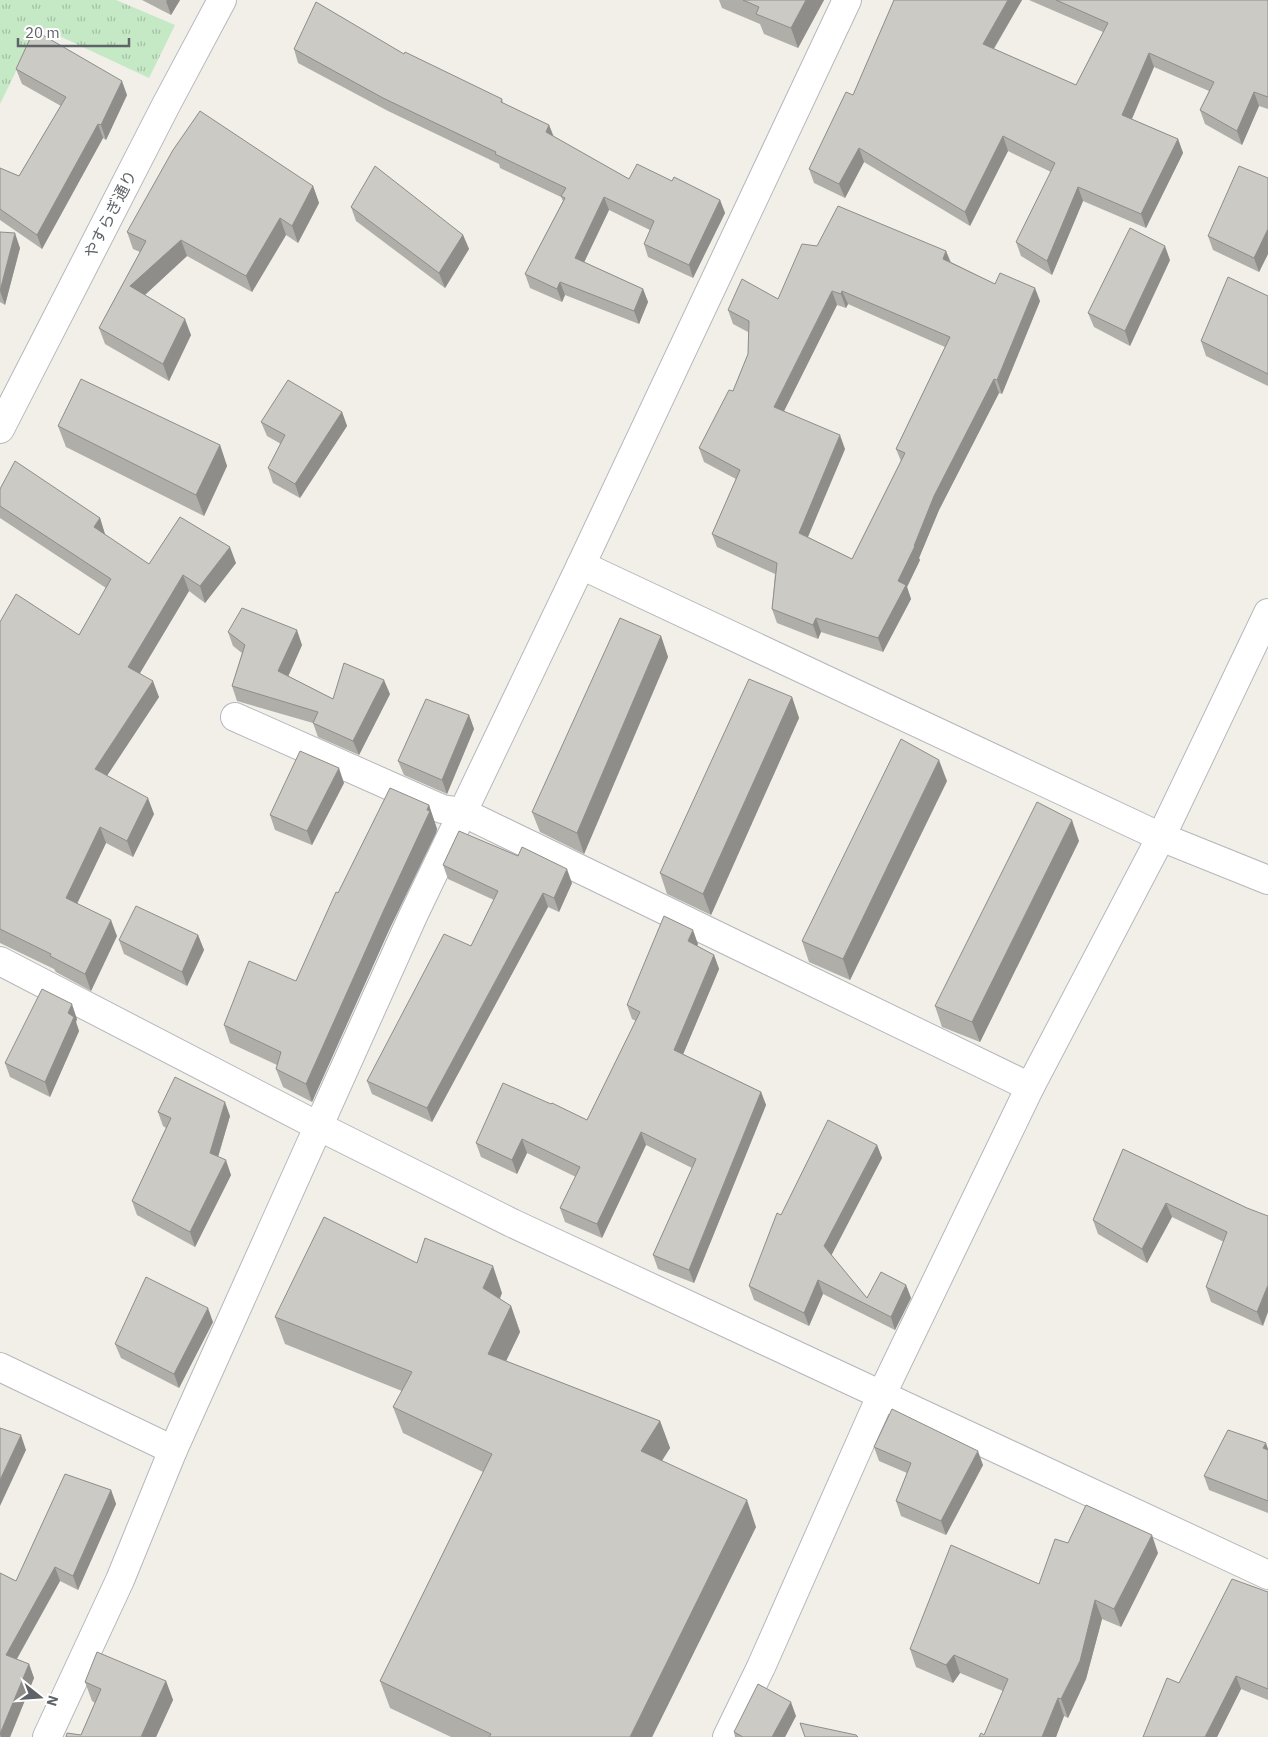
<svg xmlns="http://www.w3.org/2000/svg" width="1268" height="1737" font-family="'IBM Plex Sans','Noto Sans JP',sans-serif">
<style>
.grass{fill:url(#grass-tufts)}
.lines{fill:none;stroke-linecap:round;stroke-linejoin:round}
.minor-casing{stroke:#b5b8bc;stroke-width:30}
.minor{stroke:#fff;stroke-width:28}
.wall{fill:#afaea9;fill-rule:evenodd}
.shaded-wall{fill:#8f8d8a}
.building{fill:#cccac5;stroke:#8f8d8a;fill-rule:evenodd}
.labels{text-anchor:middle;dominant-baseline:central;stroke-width:4;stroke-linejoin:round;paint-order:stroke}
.street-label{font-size:16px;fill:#5f6368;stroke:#fff}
</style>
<defs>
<pattern id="grass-tufts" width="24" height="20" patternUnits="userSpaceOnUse" patternTransform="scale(1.25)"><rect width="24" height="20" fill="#c5e8c5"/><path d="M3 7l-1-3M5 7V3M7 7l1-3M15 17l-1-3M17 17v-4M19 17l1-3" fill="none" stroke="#a3c0a4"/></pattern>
</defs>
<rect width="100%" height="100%" fill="#f1efe8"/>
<path class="grass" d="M0,0H116L175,25L149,78L38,26L0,104Z"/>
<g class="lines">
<defs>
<g id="minor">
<path d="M0,429L166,105L222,0"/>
<path d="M581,565L1161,837L1268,880"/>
<path d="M235,717L442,809L462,812L1030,1087"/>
<path d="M0,961L318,1126L512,1223L1268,1575"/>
<path d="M0,1367L173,1450"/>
<path d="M47,1737L120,1580L173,1450L413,916L581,565L847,0"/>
<path d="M727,1737L761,1667L881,1396L1030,1087L1161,837L1268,613"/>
</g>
</defs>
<use href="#minor" class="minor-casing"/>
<use href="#minor" class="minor"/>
</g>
<g class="wall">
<path d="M142,0H180L171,15Z"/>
<path d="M719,0H824L798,48L764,34L760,24L722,8Z"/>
<path d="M894,0H1022L994,49L1076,85L1103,32L1029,0H1268V109L1259,106L1242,145L1205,124L1200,110L1209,91L1154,67L1132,119L1178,139L1183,153L1146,228L1083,201L1052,275L1021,256L1016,242L1051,172L1008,151L970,226L864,162L845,198L814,183L809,169L853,95Z"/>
<path d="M294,49L404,54L502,99L503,103L549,125L554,137L629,179L672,181L720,200L725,213L693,278L648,257L644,244L650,230L609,210L584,262L643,289L648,302L639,324L565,295L562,302L530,288L525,274L563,201L561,197L500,168L499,164L388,111L298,63Z"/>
<path d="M16,69L127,95L106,140L103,138L42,249L0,220V168L19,176L61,106L22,84Z"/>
<path d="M1268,178V254L1259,272L1213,250L1208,236Z"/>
<path d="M313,186L319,203L298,243L286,235L252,292L187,256L145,295L191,335L169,381L105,344L99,328L140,252L133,249L127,232Z"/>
<path d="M351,207L463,235L469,249L445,288L356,221Z"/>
<path d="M0,232L20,248L5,305L0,302Z"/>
<path d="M817,246L946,251L951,262L995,284L1040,301L1002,394L999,393L939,510L919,558L920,560L907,587L911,599L883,652L821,632L818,639L777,623L772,609L775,574L717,547L712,534L736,479L704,462L699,448L733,391L748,354V332L733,324L728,310L778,299ZM848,304L945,347L896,449L901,461L852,559L808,537L845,449L784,411L837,305L846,308Z"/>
<path d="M1170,260L1130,346L1094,327L1088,313Z"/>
<path d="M1268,296V386L1206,356L1201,341Z"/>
<path d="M342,412L347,426L300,498L273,483L268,468L281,444L267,436L261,422Z"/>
<path d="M58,426L220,445L227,466L204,516L66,447Z"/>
<path d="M0,489L100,518L105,535L149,564L236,563L205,603L189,591L140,673L159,697L107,775L154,814L133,857L106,843L77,904L117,936L91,991L56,972L54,969L0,943V622L79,635L106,588L0,518Z"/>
<path d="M228,632L302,645L288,676L333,699L390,694L359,755L318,737L313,723L237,701L232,686L242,653L233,646Z"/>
<path d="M661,636L668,657L584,854L540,832L532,812Z"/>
<path d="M792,697L799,718L711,915L667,894L660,873Z"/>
<path d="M469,715L474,729L447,794L404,775L398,761Z"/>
<path d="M947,781L850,980L809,962L802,941Z"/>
<path d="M344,783L312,845L275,830L270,815Z"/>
<path d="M429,805L437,829L436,833L389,930L312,1102L283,1087L276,1069L277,1065L230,1043L224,1025L296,981L338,893Z"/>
<path d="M1079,841L980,1042L942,1027L935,1006Z"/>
<path d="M443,865L572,883L559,912L548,907L432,1122L372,1094L367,1081L471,946L494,900L448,879Z"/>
<path d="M198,935L204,950L187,986L124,954L119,940Z"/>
<path d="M698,944L697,946L714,955L719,969L683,1054L761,1092L766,1105L694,1283L658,1269L653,1255L692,1168L646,1145L602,1238L565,1222L560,1208L576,1177L527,1153L517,1174L481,1157L476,1143L587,1120L636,1021L632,1019L627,1005Z"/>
<path d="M77,1019L76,1022L79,1031L50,1097L10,1077L5,1063Z"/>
<path d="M158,1112L230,1116L218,1157L231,1175L195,1247L137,1215L132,1201L166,1128L163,1126Z"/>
<path d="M877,1145L882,1158L831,1255L867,1298L906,1285L911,1298L895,1330L823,1294L809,1326L754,1300L749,1286L781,1215Z"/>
<path d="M1123,1149L1247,1208L1263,1326L1211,1302L1206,1287L1224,1242L1172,1217L1147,1263L1098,1234L1093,1220Z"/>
<path d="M417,1263L502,1293L500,1299L511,1306L520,1332L506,1361L660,1421L670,1448L662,1461L756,1527L652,1737H451L390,1708L380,1681L483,1472L403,1433L393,1407L402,1391L285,1344L275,1317Z"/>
<path d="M213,1322L179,1388L121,1358L115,1344Z"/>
<path d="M874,1447L983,1465L946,1535L901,1516L896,1501L907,1473L879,1461Z"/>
<path d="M1268,1449V1513L1209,1490L1204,1476Z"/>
<path d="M111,1490L116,1504L78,1590L60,1581L17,1659L29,1664L34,1678L10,1737H0V1573L16,1581Z"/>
<path d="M1158,1553L1121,1627L1102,1619L1086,1679L1068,1718L1064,1716L1056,1737H979L984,1735L1003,1691L960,1673L953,1683L916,1667L910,1649L1039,1584Z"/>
<path d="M1268,1592V1700L1241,1689L1217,1737H1143L1179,1683Z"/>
<path d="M166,1681L173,1700L156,1737H66L81,1735L95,1703L92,1701L85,1682Z"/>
<path d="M796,1716L785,1737H735L734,1732Z"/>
</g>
<g class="shaded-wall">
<path d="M167,0H180L171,15L166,1Z"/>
<path d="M806,0H824L798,48L791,28Z"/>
<path d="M1008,0H1022L988,58L983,44Z"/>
<path d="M1149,53L1154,67L1127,130L1122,115Z"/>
<path d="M122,81L127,95L106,140L101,125Z"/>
<path d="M1254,92L1259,106L1242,145L1237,131Z"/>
<path d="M98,124L103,138L42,249L37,235Z"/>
<path d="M549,125L554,138L546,132Z"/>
<path d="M1003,136L1008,151L970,226L965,212Z"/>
<path d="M1178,139L1183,153L1146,228L1141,214Z"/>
<path d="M859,148L864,162L845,198L839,184Z"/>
<path d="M313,186L319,203L298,243L292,226Z"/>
<path d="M1078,187L1083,201L1052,275L1047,261Z"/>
<path d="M604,197L609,210L580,271L575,258Z"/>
<path d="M720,200L725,213L693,278L689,265Z"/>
<path d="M280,218L286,235L252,292L246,276Z"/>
<path d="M1268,229V254L1259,272L1254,258Z"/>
<path d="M15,233L20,248L5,305L0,291Z"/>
<path d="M463,235L469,249L445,288L439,273Z"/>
<path d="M181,240L187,256L136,303L130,286Z"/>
<path d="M1165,246L1170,260L1130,346L1125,331Z"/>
<path d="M946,251L951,265L943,259Z"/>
<path d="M560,282L565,295L562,302L557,289Z"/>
<path d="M1035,288L1040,301L1002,394L997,380Z"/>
<path d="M643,289L648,302L639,324L634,311Z"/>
<path d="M832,291L837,305L779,421L774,407Z"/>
<path d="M842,291L848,304L846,308L841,294Z"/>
<path d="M185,319L191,335L169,381L163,364Z"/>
<path d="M994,379L999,393L939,510L919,558L920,560L907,587L911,599L883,652L878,638L898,581L914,546L934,496Z"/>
<path d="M342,412L347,426L300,498L295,484Z"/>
<path d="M840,435L845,449L804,546L799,533Z"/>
<path d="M220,445L227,466L204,516L196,495Z"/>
<path d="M100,518L105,534L100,543L94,527Z"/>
<path d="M230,547L236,563L205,603L200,586Z"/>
<path d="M183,575L189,591L134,683L128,667Z"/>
<path d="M816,618L821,632L818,639L813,625Z"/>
<path d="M297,630L302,645L284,686L278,671Z"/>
<path d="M661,636L668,657L584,854L577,833Z"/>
<path d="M384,680L390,694L359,755L353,741Z"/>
<path d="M153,681L159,697L101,785L95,769Z"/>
<path d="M792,697L799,718L711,915L703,894Z"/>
<path d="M469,715L474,729L447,794L442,780Z"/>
<path d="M939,760L947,781L850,980L843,959Z"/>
<path d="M339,768L344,783L312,845L307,831Z"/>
<path d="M148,798L154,814L133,857L127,841Z"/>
<path d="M429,805L437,829L436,833L389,930L312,1102L306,1084Z"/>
<path d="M1072,820L1079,841L980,1042L972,1022Z"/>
<path d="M100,827L106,843L72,914L66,898Z"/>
<path d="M567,869L572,883L559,912L554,898Z"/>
<path d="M543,893L548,907L432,1122L427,1108Z"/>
<path d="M111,920L117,936L91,991L85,974Z"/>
<path d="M693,930L698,944L693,955L688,941Z"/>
<path d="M198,935L204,950L187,986L182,972Z"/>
<path d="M714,955L719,969L679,1064L674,1050Z"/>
<path d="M72,1004L77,1019L76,1022L79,1031L50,1097L45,1082L68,1013Z"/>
<path d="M761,1092L766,1105L694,1283L689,1270Z"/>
<path d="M225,1102L230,1116L215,1167L210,1153Z"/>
<path d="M641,1132L646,1145L602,1238L597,1224Z"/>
<path d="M522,1139L527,1153L517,1174L512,1160Z"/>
<path d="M877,1145L882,1158L829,1260L824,1246Z"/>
<path d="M226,1160L231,1175L195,1247L190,1232Z"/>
<path d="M1166,1203L1172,1217L1147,1263L1142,1249Z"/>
<path d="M493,1266L502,1293L492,1314L483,1288Z"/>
<path d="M818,1280L823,1294L809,1326L804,1313Z"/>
<path d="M906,1285L911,1298L895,1330L891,1317Z"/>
<path d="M1268,1285V1312L1263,1326L1257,1312Z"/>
<path d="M511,1306L520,1332L497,1380L488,1354Z"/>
<path d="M208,1308L213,1322L179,1388L174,1374Z"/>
<path d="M660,1421L670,1448L651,1477L641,1451Z"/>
<path d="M21,1435L26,1450L0,1506V1480Z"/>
<path d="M1266,1443L1268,1449V1461L1263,1448Z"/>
<path d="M978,1451L983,1465L946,1535L941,1521Z"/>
<path d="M111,1490L116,1504L78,1590L73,1576Z"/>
<path d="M747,1500L756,1527L652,1737H630Z"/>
<path d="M1152,1535L1158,1553L1121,1627L1114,1609Z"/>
<path d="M55,1567L60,1581L11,1669L6,1655Z"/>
<path d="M1095,1600L1102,1619L1086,1679L1068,1718L1061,1699Z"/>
<path d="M954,1655L960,1673L953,1683L946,1665Z"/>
<path d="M29,1664L34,1678L10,1737H1L0,1734Z"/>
<path d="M1236,1676L1241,1689L1217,1737H1205Z"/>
<path d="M166,1681L173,1700L156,1737H141Z"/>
<path d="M1058,1698L1064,1716L1056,1737H1042Z"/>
<path d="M791,1702L796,1716L785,1737H772Z"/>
</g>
<g class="building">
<path d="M743,0H806L791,28L756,14L759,7Z"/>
<path d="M894,0H1008L983,44L1076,85L1108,23L1056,0H1268V97L1254,92L1237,131L1200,110L1214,82L1149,53L1122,115L1178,139L1141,214L1078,187L1047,261L1016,242L1055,163L1003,136L965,212L859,148L839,184L809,169L846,92L853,95Z"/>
<path d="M316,2L404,54L405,52L502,99L501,102L549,125L546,132L629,179L637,164L672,181L674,177L720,200L689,265L644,244L654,221L604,197L575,258L643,289L634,311L560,282L557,289L525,274L565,198L561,196L566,188L495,154L496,152L383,98L294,49Z"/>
<path d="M34,30L122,81L101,125L98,124L37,235L0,209V168L19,176L66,97L16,69Z"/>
<path d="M200,111L313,186L292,226L280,218L246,276L181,240L130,286L185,319L163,364L99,328L146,241L127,232L173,150Z"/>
<path d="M375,166L463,235L439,273L351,207Z"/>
<path d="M1239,166L1268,178V229L1254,258L1208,236Z"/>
<path d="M838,206L946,251L943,259L995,284L1000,273L1035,288L997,380L994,379L934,496L914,546H915L898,581L906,585L878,638L816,618L813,625L772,609L777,563L712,534L740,470L699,448L729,390L733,391L748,354L749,321L728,310L742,279L778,299L802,244L817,246ZM832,291L841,294L842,291L950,337L896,449L905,453L852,559L799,533L840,435L774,407Z"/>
<path d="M1130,228L1165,246L1125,331L1088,313Z"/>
<path d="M0,232L15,233L0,291Z"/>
<path d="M1228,277L1268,296V374L1201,341Z"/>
<path d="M81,379L220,445L196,495L58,426Z"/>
<path d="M288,380L342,412L295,484L268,468L285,435L261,422Z"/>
<path d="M15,461L100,518L94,527L149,564L180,517L230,547L200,586L183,575L128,667L153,681L95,769L148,798L127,841L100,827L66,898L111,920L85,974L50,956L51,954L0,929V622L16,594L79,635L111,579L0,506V489Z"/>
<path d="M242,608L297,630L278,671L333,699L344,663L384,680L353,741L313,723L318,712L232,686L245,645L228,632Z"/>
<path d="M620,618L661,636L577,833L532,812Z"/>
<path d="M749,679L792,697L703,894L660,873Z"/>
<path d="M426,699L469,715L442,780L398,761Z"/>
<path d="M901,739L939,760L843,959L802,941Z"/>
<path d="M300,751L339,768L307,831L270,815Z"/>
<path d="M390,788L429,805L427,810L430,811L383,912L306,1084L276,1069L281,1052L224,1025L249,961L296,981L336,892L338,893Z"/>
<path d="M1037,802L1072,820L972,1022L935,1006Z"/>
<path d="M459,831L518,856L522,847L567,869L554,898L543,893L427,1108L367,1081L444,934L471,946L498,891L443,865Z"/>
<path d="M136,906L198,935L182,972L119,940Z"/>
<path d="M664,916L693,930L688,941L714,955L674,1050L761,1092L689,1270L653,1255L696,1159L641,1132L597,1224L560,1208L580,1167L522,1139L512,1160L476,1143L503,1083L551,1104L552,1103L587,1120L640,1012L627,1005Z"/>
<path d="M42,989L72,1004L68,1013L74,1017L45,1082L5,1063Z"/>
<path d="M175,1077L225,1102L210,1153L226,1160L190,1232L132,1201L171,1118L158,1112Z"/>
<path d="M828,1120L877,1145L824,1246L867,1298L881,1272L906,1285L891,1317L818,1280L804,1313L749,1286L777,1213L781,1215Z"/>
<path d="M1123,1149L1247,1208L1268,1216V1285L1257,1312L1206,1287L1227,1232L1166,1203L1142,1249L1093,1220Z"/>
<path d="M324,1217L417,1263L425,1238L493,1266L483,1288L511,1306L488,1354L660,1421L641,1451L747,1500L630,1737H489L491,1734L380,1681L492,1454L393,1407L412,1372L275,1317Z"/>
<path d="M146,1277L208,1308L174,1374L115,1344Z"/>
<path d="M892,1409L978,1451L941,1521L896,1501L911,1463L874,1447Z"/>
<path d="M0,1428L21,1435L0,1480Z"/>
<path d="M1228,1430L1266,1443L1263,1448L1268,1450V1501L1204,1476Z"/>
<path d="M65,1474L111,1490L73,1576L55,1567L6,1655L29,1664L0,1734V1573L16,1581Z"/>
<path d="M1086,1505L1152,1535L1114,1609L1095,1600L1080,1661L1061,1699L1058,1698L1042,1737H979L981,1733L984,1735L1008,1679L954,1655L946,1665L910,1649L951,1545L1039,1584L1055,1539L1068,1543Z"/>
<path d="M1232,1579L1268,1592V1689L1236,1676L1205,1737H1143L1167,1678L1179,1683Z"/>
<path d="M97,1652L166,1681L141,1737H66L67,1733L81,1735L101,1689L85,1682Z"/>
<path d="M758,1684L791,1702L772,1737H743L734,1732Z"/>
<path d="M800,1723L856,1735L858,1737H805Z"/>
</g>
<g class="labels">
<g class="street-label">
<text transform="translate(110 214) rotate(-63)">やすらぎ通り</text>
</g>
</g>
<g transform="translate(40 1697) rotate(107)" stroke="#ffffff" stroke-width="4" paint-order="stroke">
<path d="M0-4L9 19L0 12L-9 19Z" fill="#5f6368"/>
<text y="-8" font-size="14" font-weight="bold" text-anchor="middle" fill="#5f6368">N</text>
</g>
<path d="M18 38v8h111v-8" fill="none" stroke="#5f6368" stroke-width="2.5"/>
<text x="25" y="38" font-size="15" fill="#5f6368" stroke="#ffffff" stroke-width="4" paint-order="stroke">20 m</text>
</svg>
